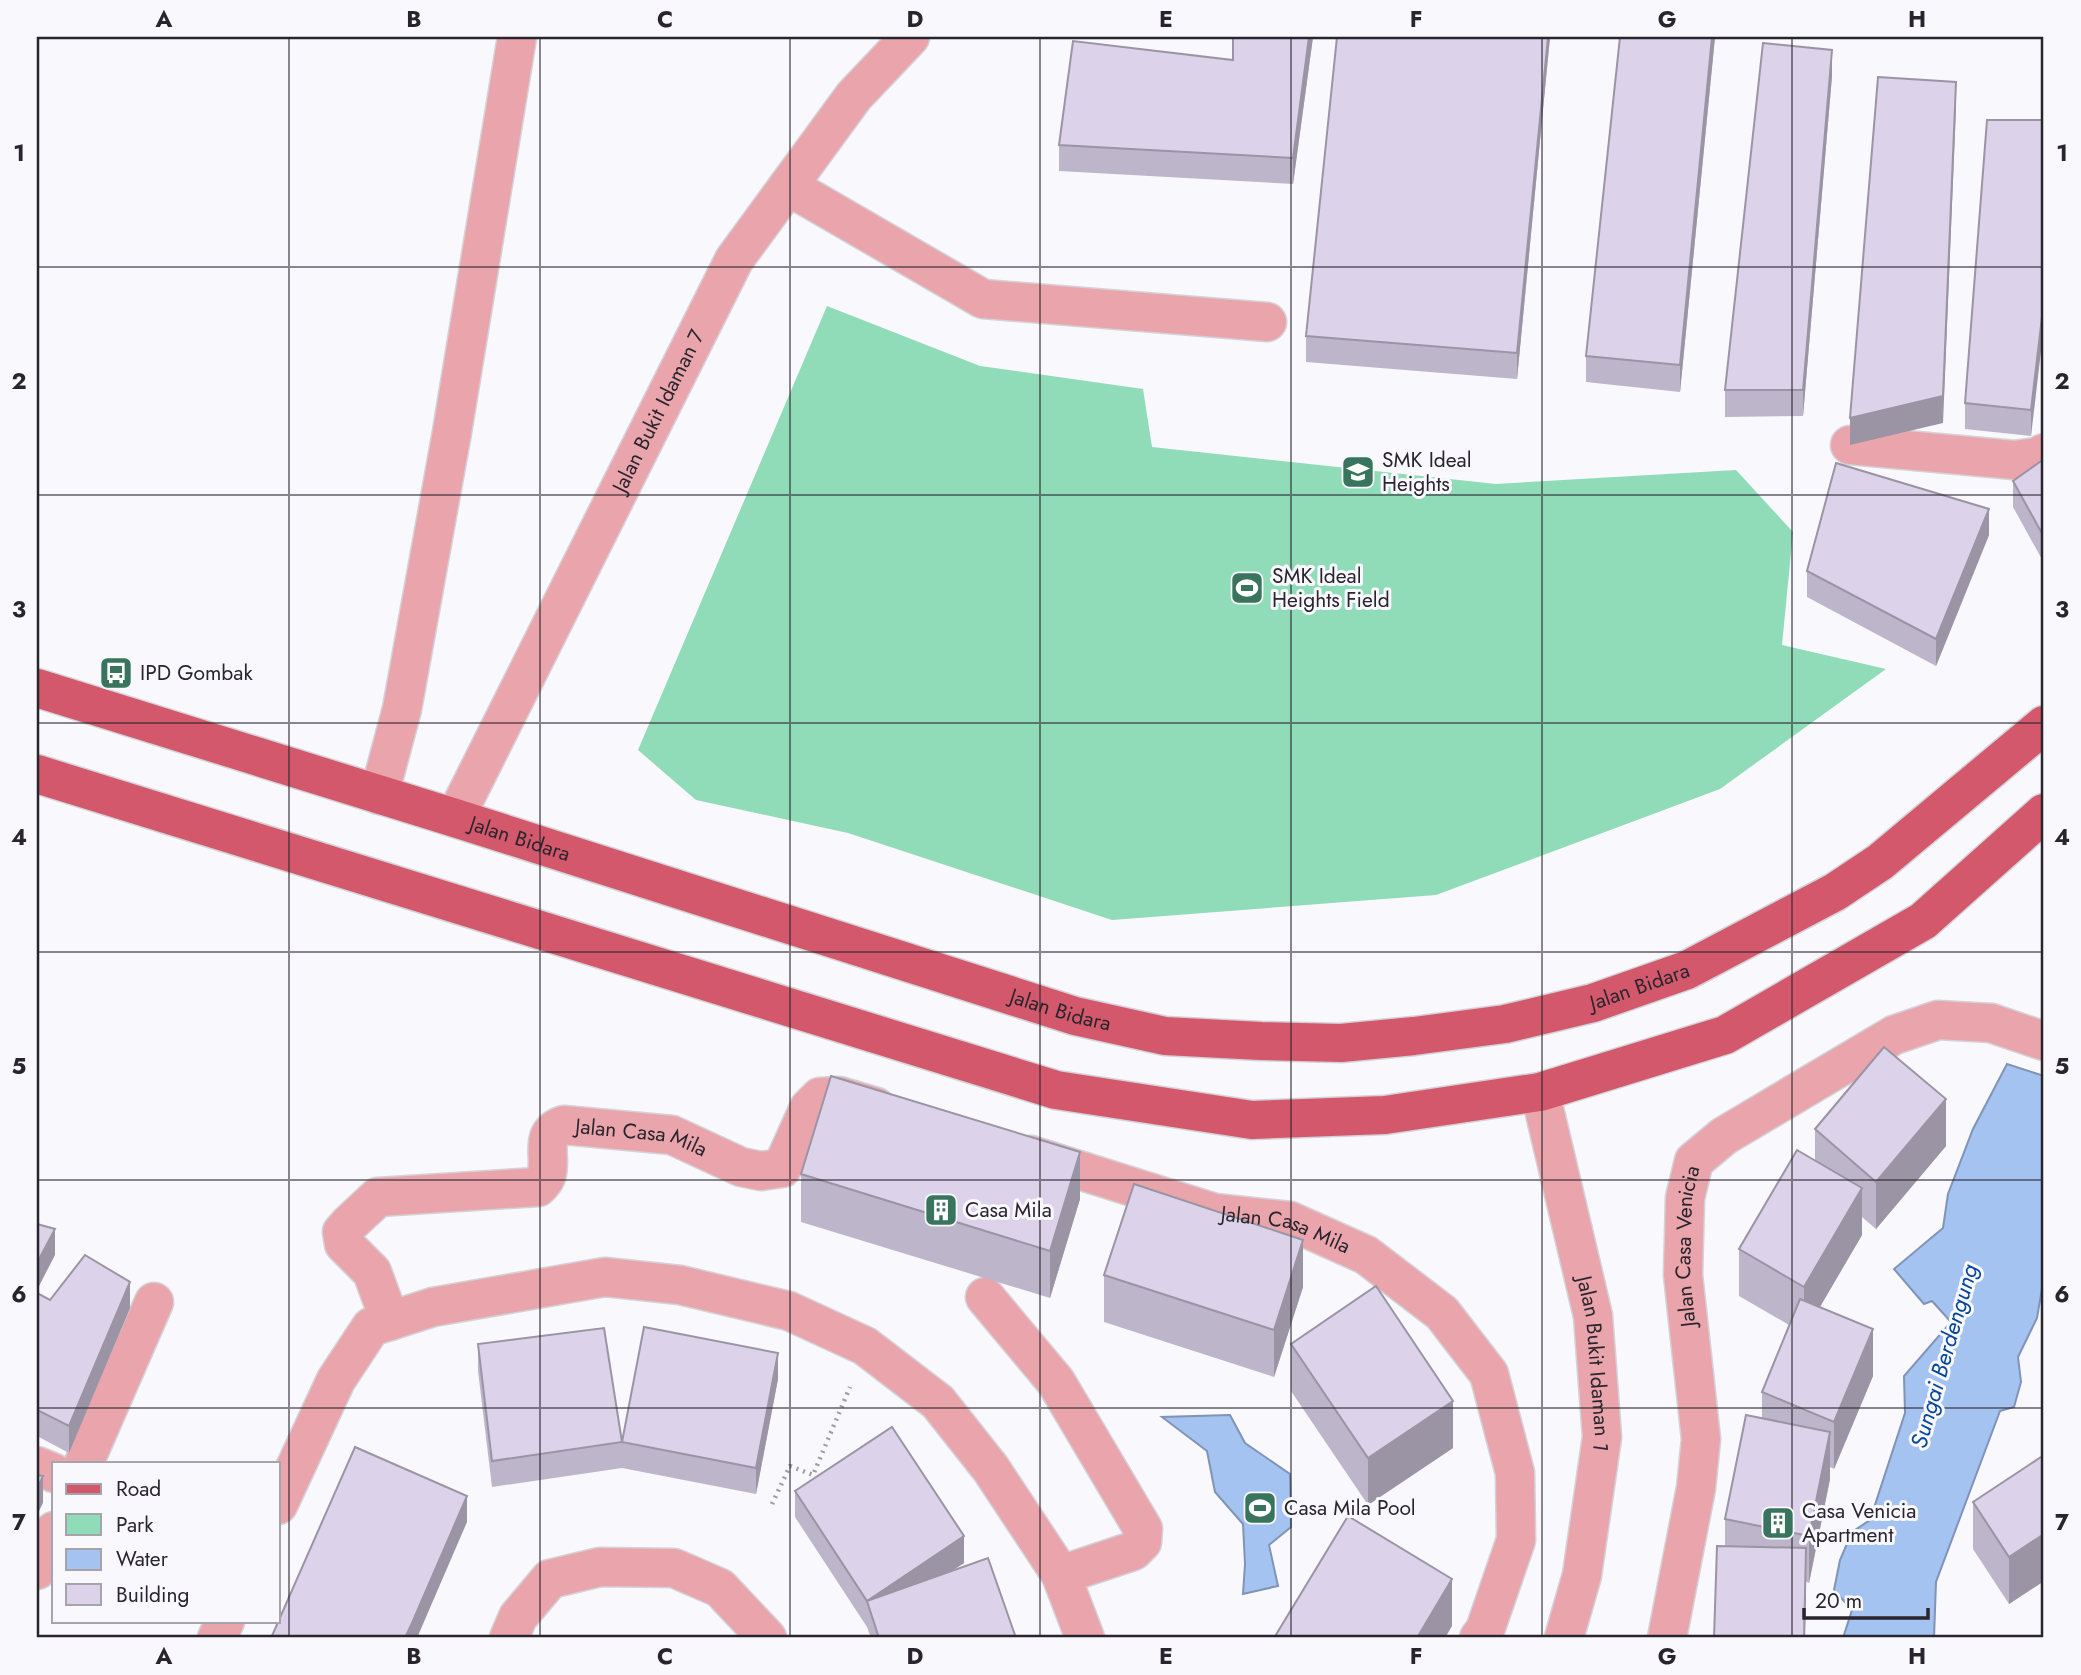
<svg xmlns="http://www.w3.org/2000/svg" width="2081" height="1675" font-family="Jost,sans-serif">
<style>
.green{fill:#90dbb8}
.water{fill:#a4c3f1;stroke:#7f94b6;stroke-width:2}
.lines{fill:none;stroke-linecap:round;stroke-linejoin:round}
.minor-casing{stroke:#d4d2d7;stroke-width:41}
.major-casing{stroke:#d4d2d7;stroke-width:41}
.path{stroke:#9f9da3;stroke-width:4.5;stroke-dasharray:2 5;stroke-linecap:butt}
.minor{stroke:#eaa5ac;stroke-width:38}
.major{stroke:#d3586b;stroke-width:38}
.wall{fill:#bdb5c9}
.shaded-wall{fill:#9a94a4}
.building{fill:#dcd3ea;stroke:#9a94a4;stroke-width:2}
.grid{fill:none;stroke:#29252e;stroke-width:2;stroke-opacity:0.55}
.labels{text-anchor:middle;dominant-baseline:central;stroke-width:6;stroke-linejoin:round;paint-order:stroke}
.street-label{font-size:21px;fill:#29252e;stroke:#f9f8fc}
.poi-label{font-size:21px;fill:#29252e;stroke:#f9f8fc;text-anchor:start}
.water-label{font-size:23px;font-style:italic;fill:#04469c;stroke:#f9f8fc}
.neatline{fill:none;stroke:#29252e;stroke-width:2.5}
.grid-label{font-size:23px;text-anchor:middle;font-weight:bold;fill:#29252e}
</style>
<rect width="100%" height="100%" fill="#f9f8fc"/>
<path class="green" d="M827,306L980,366L1143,389L1152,447L1496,484L1736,470L1793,532L1782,645L1886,669L1720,789L1436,895L1112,920L848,833L696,800L638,750Z"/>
<g class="water">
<path d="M2007,1064L2044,1076V1277L2037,1318L2018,1357L2021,1382L2014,1407L2000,1411L1936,1582L1934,1638H1843L1852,1610L1834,1590L1840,1560L1852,1532L1870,1520L1905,1413L1904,1376L1951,1322L1932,1301L1924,1304L1894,1269L1943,1228L1948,1194L1973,1129Z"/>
<path d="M1230,1415L1245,1443L1290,1474L1291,1527L1269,1545L1278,1586L1243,1594L1245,1564L1243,1524L1215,1492L1207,1451L1162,1417Z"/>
</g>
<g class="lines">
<defs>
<g id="minor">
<path d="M788,186L983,299L1267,322"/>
<path d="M1850,445L2014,460L2037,457L2044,453"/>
<path d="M379,795L402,709L452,432L517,37"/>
<path id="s1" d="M455,818L734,260L854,96L910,37"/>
<path id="s2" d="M1540,1092L1593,1316L1602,1437L1582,1575L1564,1638"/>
<path id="s3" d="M1031,1155L1215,1213L1290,1221L1366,1255L1442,1313L1489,1374L1515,1473L1516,1540L1485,1630L1479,1638"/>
<path d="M985,1297L1056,1382L1143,1529L1142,1542L1133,1551L1061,1575"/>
<path id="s4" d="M390,1321L372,1272L344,1244L342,1232L349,1224L378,1197L538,1187C542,1183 546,1179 547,1173C551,1154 539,1133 564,1125L672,1135L741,1167L761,1171L782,1168L809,1108L820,1097L839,1096L876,1107"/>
<path d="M84,1463L154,1302"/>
<path d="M37,1466L54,1473"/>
<path d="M278,1505L336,1380L371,1327L433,1307L605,1277L680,1285L789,1311L865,1346L938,1402L991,1469L1061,1575L1085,1638"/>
<path d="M37,1570L54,1531"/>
<path d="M217,1638L225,1621"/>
<path d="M509,1638L518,1617L550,1579L600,1567L674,1568L720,1588L767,1638"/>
<path id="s5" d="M1667,1638L1696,1488L1701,1439L1683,1275L1685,1198L1694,1161L1724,1136L1894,1035L1938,1020L1991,1023L2044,1041"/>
</g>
<g id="major">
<path id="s6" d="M37,688L455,818L1075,1016L1165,1036L1261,1041L1341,1043L1414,1036L1505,1024L1593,1003L1687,970L1835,892L1880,862L2044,725"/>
<path d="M37,774L1056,1090L1252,1120L1385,1115L1540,1092L1725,1035L1923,921L2044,813"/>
</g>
</defs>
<use href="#minor" class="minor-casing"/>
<use href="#major" class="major-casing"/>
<path class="path" d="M772,1504L790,1466L813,1475L850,1387"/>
<use href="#minor" class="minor"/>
<use href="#major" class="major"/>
</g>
<g class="wall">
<path d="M1313,37L1293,184L1059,171V145L1233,60Z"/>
<path d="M1337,37H1550L1517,379L1306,362V336Z"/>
<path d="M1620,37H1715L1680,392L1586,382V356Z"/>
<path d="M1832,76L1803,416L1725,417V390Z"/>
<path d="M2044,120L2031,436L1965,429V403Z"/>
<path d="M2044,459V563L2013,507V481Z"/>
<path d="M1989,535L1936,666L1807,597V571Z"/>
<path d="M1815,1129L1946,1146L1876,1229L1862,1217V1235L1820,1307L1873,1376L1834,1469L1830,1467V1479L1809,1583L1725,1546V1519L1762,1418V1392L1789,1325L1739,1296V1249L1815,1160Z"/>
<path d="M801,1174L1080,1199L1050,1298L801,1222Z"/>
<path d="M1104,1275L1303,1287L1274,1377L1104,1322Z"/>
<path d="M37,1293L50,1300L130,1308L69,1453L37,1436Z"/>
<path d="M478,1344L622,1442V1468L492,1487L478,1371Z"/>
<path d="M1291,1344L1453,1448L1368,1505L1291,1391Z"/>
<path d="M778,1379L756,1494L622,1468V1442Z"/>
<path d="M2044,1455V1581L2009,1604L1973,1549V1502Z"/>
<path d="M795,1491L964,1563L950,1572L1016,1638H871L867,1627L795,1517Z"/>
</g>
<g class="shaded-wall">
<path d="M1309,37H1313L1293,184V158Z"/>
<path d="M1548,37H1550L1517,379V353Z"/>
<path d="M1712,37H1715L1680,392V365Z"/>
<path d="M1832,50V76L1803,416V390Z"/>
<path d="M1956,82V109L1943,423L1850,445V418Z"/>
<path d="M2044,300V326L2031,436V410Z"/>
<path d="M1989,509V535L1936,666V639Z"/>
<path d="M1946,1099V1146L1876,1229V1182Z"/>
<path d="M1080,1152V1199L1050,1298V1251Z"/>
<path d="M1862,1188V1235L1804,1334V1287Z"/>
<path d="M55,1229V1255L37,1290V1263Z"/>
<path d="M1303,1240V1287L1274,1377V1330Z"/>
<path d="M130,1282V1308L69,1453V1426Z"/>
<path d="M1873,1329V1376L1834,1469V1422Z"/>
<path d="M778,1353V1379L756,1494V1468Z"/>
<path d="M1453,1401V1448L1368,1505V1458Z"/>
<path d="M1830,1432V1479L1809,1583V1536Z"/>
<path d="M43,1476V1503L37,1515V1489Z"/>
<path d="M467,1496V1522L417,1638H405Z"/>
<path d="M2044,1534V1581L2009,1604V1557Z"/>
<path d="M964,1536V1563L874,1623L867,1601Z"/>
<path d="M1806,1548V1596L1805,1638H1804Z"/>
<path d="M1452,1579V1626L1445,1638H1417Z"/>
</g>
<g class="building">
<path d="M1233,37H1309L1293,158L1059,145L1073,41L1233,60Z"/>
<path d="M1337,37H1548L1517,353L1306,336Z"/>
<path d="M1620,37H1712L1680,365L1586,356Z"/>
<path d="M1763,43L1832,50L1803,390H1725Z"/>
<path d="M1878,77L1956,82L1943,396L1850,418Z"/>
<path d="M1987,120H2044V300L2031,410L1965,403Z"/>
<path d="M2044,459V537L2013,481Z"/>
<path d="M1836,463L1989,509L1936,639L1807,571Z"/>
<path d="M1884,1047L1946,1099L1876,1182L1815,1129Z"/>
<path d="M831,1076L1080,1152L1050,1251L801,1174Z"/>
<path d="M1797,1150L1862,1188L1804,1287L1739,1249Z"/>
<path d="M1134,1184L1303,1240L1274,1330L1104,1275Z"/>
<path d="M37,1224L55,1229L37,1263Z"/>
<path d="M85,1255L130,1282L69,1426L37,1410V1293L50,1300Z"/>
<path d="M1376,1286L1453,1401L1368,1458L1291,1344Z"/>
<path d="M1800,1299L1873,1329L1834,1422L1762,1392Z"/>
<path d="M644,1327L778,1353L756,1468L622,1442Z"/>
<path d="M604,1328L622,1442L492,1461L478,1344Z"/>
<path d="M1746,1415L1830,1432L1809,1536L1725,1519Z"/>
<path d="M892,1427L964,1536L867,1601L795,1491Z"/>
<path d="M355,1447L467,1496L412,1623L405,1638H271Z"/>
<path d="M2044,1455V1534L2009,1557L1973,1502Z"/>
<path d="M37,1475L43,1476L37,1489Z"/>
<path d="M1348,1516L1452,1579L1417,1638H1274Z"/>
<path d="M1717,1546L1806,1548L1804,1638H1714Z"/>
<path d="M988,1558L1016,1638H879L867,1601Z"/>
</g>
<path class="grid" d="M289,37V1638M540,37V1638M790,37V1638M1040,37V1638M1291,37V1638M1542,37V1638M1792,37V1638M37,267H2044M37,495H2044M37,723H2044M37,952H2044M37,1180H2044M37,1408H2044"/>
<defs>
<symbol id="school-square" viewBox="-11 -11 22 22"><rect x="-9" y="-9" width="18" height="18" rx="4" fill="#39745e" stroke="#f9f8fc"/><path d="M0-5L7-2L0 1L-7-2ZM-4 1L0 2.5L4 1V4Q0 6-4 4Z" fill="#fff"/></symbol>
<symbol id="stadium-square" viewBox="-11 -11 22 22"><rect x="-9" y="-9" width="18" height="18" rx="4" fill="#39745e" stroke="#f9f8fc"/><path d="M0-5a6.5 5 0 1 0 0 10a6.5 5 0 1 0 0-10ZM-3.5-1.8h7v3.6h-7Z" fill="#fff"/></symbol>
<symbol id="bus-square" viewBox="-11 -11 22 22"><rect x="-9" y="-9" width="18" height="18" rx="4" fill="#39745e" stroke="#f9f8fc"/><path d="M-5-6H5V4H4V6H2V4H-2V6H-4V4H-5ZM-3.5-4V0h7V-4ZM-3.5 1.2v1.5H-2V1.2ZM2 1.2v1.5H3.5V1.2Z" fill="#fff"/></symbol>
<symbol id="building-square" viewBox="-11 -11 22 22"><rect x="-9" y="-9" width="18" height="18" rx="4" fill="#39745e" stroke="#f9f8fc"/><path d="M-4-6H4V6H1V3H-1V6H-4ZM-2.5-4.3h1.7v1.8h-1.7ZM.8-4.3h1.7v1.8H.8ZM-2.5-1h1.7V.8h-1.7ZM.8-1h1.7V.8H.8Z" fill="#fff"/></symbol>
</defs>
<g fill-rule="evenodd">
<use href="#school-square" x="1339" y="453" width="38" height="38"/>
<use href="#stadium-square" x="1228" y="569" width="38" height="38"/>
<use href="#bus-square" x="97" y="654" width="38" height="38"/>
<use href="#building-square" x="922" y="1191" width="38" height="38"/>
<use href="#stadium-square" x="1241" y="1489" width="38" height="38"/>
<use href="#building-square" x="1759" y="1504" width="38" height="38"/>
</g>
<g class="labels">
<g class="street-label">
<text stroke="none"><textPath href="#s1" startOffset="455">Jalan Bukit Idaman 7</textPath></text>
<text stroke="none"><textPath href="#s6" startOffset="506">Jalan Bidara</textPath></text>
<text stroke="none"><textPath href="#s6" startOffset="1662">Jalan Bidara</textPath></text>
<text stroke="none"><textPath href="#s6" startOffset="1073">Jalan Bidara</textPath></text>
<text stroke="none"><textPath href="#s4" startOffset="466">Jalan Casa Mila</textPath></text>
<text stroke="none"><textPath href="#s3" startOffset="266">Jalan Casa Mila</textPath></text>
<text stroke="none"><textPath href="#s5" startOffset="396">Jalan Casa Venicia</textPath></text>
<text stroke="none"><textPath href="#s2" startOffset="278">Jalan Bukit Idaman 1</textPath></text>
</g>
<g class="poi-label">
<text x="1382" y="460">SMK Ideal<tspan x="1382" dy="24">Heights</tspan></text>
<text x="1272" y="576">SMK Ideal<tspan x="1272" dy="24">Heights Field</tspan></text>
<text x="140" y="673">IPD Gombak</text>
<text x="965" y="1210">Casa Mila</text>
<text x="1284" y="1508">Casa Mila Pool</text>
<text x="1802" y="1511">Casa Venicia<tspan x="1802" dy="24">Apartment</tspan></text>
</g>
<g class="water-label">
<text transform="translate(1944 1356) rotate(-74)">Sungai Berdengung</text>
</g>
</g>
<rect width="2081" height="1675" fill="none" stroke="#f9f8fc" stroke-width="77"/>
<rect x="52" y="1462" width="228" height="161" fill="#f9f8fc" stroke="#a6a4aa" stroke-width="2"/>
<rect x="66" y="1484" width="35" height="10" fill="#d3586b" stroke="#a6a4aa" stroke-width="2"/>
<text x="116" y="1496" font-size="21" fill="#29252e">Road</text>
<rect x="66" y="1514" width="35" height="21" fill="#90dbb8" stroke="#a6a4aa" stroke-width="2"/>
<text x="116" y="1532" font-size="21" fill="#29252e">Park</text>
<rect x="66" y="1549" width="35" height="21" fill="#a4c3f1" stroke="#a6a4aa" stroke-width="2"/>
<text x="116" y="1566" font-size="21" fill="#29252e">Water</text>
<rect x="66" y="1584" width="35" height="21" fill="#dcd3ea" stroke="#a6a4aa" stroke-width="2"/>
<text x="116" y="1602" font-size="21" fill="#29252e">Building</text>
<path d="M1804 1608v10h124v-10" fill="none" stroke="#29252e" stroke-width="3.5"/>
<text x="1815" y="1608" font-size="21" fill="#29252e" stroke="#f9f8fc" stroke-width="5" paint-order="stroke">20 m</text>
<rect x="38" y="38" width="2004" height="1598" class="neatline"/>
<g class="grid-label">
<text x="164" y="27">A</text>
<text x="414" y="27">B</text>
<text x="665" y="27">C</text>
<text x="915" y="27">D</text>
<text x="1166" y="27">E</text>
<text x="1416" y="27">F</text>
<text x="1667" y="27">G</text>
<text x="1917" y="27">H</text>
<text x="19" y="161">1</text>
<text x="2062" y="161">1</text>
<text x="19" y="389">2</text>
<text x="2062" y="389">2</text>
<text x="19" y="617">3</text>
<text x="2062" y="617">3</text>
<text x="19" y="845">4</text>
<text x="2062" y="845">4</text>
<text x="19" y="1074">5</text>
<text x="2062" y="1074">5</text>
<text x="19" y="1302">6</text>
<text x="2062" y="1302">6</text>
<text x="19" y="1530">7</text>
<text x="2062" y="1530">7</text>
<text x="164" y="1664">A</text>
<text x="414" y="1664">B</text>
<text x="665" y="1664">C</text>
<text x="915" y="1664">D</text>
<text x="1166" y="1664">E</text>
<text x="1416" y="1664">F</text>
<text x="1667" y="1664">G</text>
<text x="1917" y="1664">H</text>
</g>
</svg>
